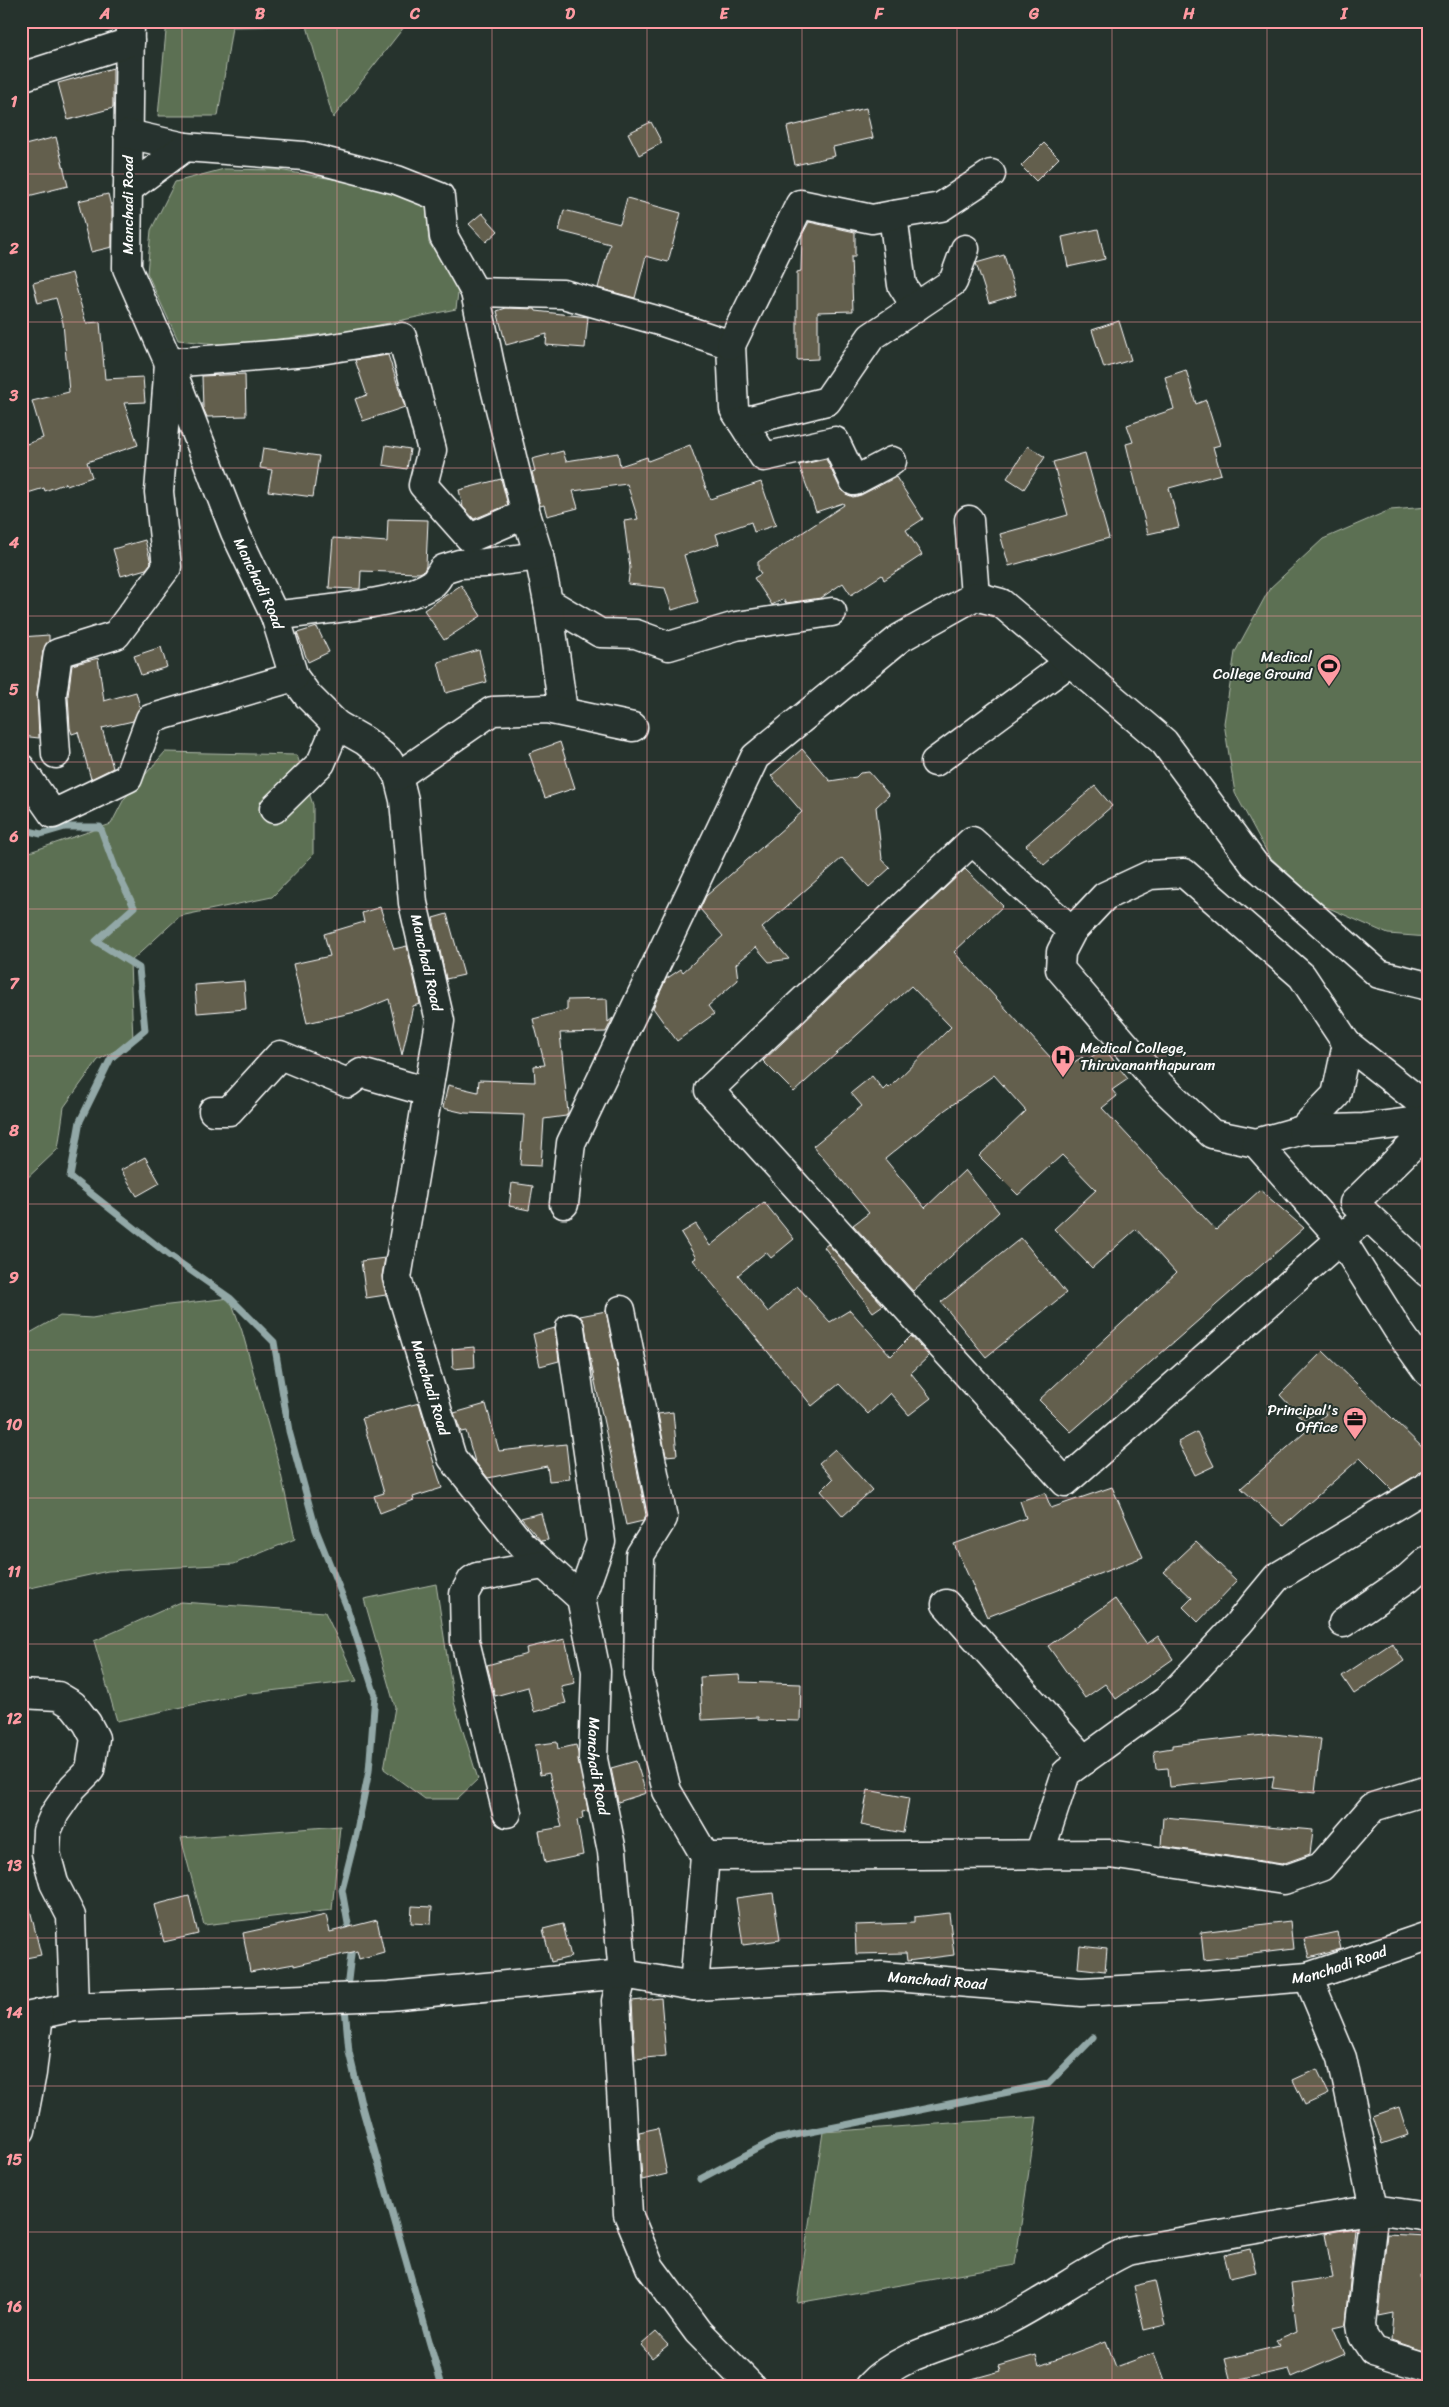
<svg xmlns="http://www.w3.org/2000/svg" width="1449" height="2407" font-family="Sriracha,sans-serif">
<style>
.green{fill:#5c7053;stroke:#aeb8a9}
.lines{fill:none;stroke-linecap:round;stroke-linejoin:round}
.stream{stroke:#92a8a7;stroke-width:7}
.building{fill:#645e4d;stroke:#fff}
.minor-casing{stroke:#fff;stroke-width:31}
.minor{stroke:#26332d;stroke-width:28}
.grid{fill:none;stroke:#ff9aa2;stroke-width:1;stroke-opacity:0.55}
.labels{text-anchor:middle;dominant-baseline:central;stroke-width:4;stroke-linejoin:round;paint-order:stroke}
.street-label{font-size:15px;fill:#fff;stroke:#26332d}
.poi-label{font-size:15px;fill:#fff;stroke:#26332d;text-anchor:end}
.neatline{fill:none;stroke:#ff9aa2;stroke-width:2}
.grid-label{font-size:16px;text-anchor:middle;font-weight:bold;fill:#ff9aa2}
</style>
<rect width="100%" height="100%" fill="#26332d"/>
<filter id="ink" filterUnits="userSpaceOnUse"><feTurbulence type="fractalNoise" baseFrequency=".02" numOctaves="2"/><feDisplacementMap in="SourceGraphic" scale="10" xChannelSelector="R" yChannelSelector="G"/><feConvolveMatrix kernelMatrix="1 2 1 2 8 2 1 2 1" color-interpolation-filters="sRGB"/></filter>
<g filter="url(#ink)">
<g class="green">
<path d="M167,21H404V27L333,118L307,26L232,27L218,116H158Z"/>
<path d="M224,169L278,170L364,184L426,203L429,243L459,285L456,309L350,331L226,345L178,340L147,273L151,230L175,182Z"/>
<path d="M1428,507V937L1388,934L1322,905L1269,856L1235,793L1224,723L1235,652L1270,588L1323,539L1390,510Z"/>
<path d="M165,752L297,755L313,805V855L272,897L180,916L130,962L133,1041L98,1060L64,1107L58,1149L21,1184V855L111,824L124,799Z"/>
<path d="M230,1298L242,1331L279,1465L295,1539L234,1564L108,1571L21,1590V1338L60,1316L92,1318L160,1306Z"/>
<path d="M436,1584L454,1702L478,1779L457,1799H425L384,1769L395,1707L364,1599Z"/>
<path d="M181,1602L325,1612L357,1681L243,1694L117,1721L94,1641Z"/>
<path d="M340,1826L332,1910L204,1925L181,1838Z"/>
<path d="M1037,2117L1015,2265L797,2303L823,2132Z"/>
</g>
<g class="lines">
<g class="stream">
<path d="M21,829L41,834L65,827H100L116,870L134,907L96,941L139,968L145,1030L111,1058L80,1121L70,1177L170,1256L230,1298L274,1342L289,1431L316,1530L346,1605L375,1695L369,1771L356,1835L342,1890L352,1946L348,1980"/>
<path d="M345,2007L349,2052L362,2107L442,2386"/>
<path d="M700,2179L776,2139L1048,2084L1093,2038"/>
</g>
</g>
<g class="building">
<path d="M113,68V108L68,120L58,83Z"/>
<path d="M866,108L873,138L833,147L835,156L795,165L787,127Z"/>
<path d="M651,122L662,143L639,155L628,133Z"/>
<path d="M56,137L68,186L28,196L21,169V146Z"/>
<path d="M1044,143L1059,158L1036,181L1021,166Z"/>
<path d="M108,194L112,210V247L91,252L78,201Z"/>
<path d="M627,198L681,213L668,262L646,256L635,298L598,288L610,244L559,231L564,210L620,224Z"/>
<path d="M482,213L498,231L486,242L469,224Z"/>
<path d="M809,222L855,232V257H851L853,311L818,312V359L797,360V272L801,271L802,235Z"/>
<path d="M1098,229L1105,259L1068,267L1062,237Z"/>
<path d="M1004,255L1016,295L989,303L976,263Z"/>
<path d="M72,273L86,323L100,322L105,379L143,377L145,402L124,403L138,445L87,462L92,477L67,486L66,483L45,491L44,488L21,495V446L43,438L32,401L69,392L63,323L56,298L38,303L33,283Z"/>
<path d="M506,308L535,309L536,311L588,317L585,348L546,345L547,334L506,345L497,311Z"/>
<path d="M1119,321L1131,360L1104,368L1092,330Z"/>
<path d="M388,355L405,407L363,421L355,399L367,395L355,360Z"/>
<path d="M1186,370L1196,404L1206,400L1220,445L1213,447L1221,474L1169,488L1179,527L1148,534L1126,444L1133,442L1127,425L1174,409L1165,377Z"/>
<path d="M245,374L246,416L207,417L203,408L202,376Z"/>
<path d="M386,445L410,449L407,469L383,465Z"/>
<path d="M690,445L710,499L761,482L776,525L754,532L751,522L716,534L719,544L684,555L698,602L672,610L665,588L628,584L630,568L624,521L638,519L627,484L573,491L578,508L547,516L544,505L540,506L532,472L535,471L532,459L563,451L566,461L618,453L620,466L647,457L648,461Z"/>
<path d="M1028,446L1045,457L1024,489L1007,478Z"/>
<path d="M263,448L319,456L313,497L268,491L272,470L260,468Z"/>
<path d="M1085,453L1109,538L1009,566L1000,534L1068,515L1053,462Z"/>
<path d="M826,459L840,488L846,494L853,497L861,495L896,477L923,519L906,530L922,555L884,580L882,575L851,595L843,583L821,598L786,603L783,599L772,605L754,578L761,574L758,569V562L844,505L843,503L816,512L799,465Z"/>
<path d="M501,479L508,505L474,519L463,507L459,490Z"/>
<path d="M388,519L428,520L426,566L424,571L419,573L361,571L360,589L329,588L333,538L387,542Z"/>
<path d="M145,540L151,563L146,569L121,576L113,549Z"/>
<path d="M461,585L481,616L444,640L424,610Z"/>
<path d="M317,627L329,652L308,662L297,633Z"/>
<path d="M49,635V641L43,651L37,693L39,738L21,736V637Z"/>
<path d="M161,647L167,667L141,675L134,656Z"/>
<path d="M479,650L487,682L446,693L438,662Z"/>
<path d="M98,658L104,701L136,692L140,707L133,721L102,728L113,768L91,779L78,732L72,734L70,728L68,696L72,665Z"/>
<path d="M560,742L575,788L545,798L529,753Z"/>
<path d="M802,749L830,781L856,777L860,773L869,772L889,795L876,807L882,859L890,868L869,887L842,858L762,928L789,959L769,962L756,947L736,964L738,980L708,1006L714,1014L677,1041L653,1008L666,979L681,969L683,972L723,936L700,909L706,896L802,812L771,776Z"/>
<path d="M1095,786L1112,806L1044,865L1026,845Z"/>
<path d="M965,869L1003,906L954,952L1062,1070L1082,1057L1086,1061L1104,1048L1128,1079L1112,1090L1117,1096L1102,1108L1216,1230L1260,1190L1304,1228L1071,1432L1039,1400L1176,1273L1136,1229L1092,1268L1054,1229L1096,1190L1062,1155L1018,1195L979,1156L1026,1111L994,1075L945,1110L885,1159L925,1208L965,1170L999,1212L913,1291L853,1225L869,1213L813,1146L862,1106L851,1093L872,1076L883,1090L887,1086L889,1088L951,1027L911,986L794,1092L763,1061Z"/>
<path d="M380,907L394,949L407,946L420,1004L413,1006L402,1055L389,999L360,1011L307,1023L293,964L330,956L324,934L364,922L362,913Z"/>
<path d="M447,914L464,975L446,979L433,918Z"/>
<path d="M244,981L246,1009L197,1013L195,985Z"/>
<path d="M607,999L608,1022L613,1018L606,1032L560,1033L568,1113L566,1116L544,1119L541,1166L520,1165L524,1115L465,1113L443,1108L448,1085L478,1092L479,1080L535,1082L534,1066L545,1065L533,1019L567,1010V1000Z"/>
<path d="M145,1157L160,1183L137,1196L121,1170Z"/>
<path d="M512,1183L533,1186L529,1210L509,1206Z"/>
<path d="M764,1202L794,1239L771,1258L766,1252L738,1275L768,1312L797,1286L830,1322L850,1310L891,1356L911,1336L929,1356L911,1373L931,1398L909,1415L890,1393L868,1414L839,1384L812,1406L693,1260L696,1258L681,1233L696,1224L710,1246Z"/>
<path d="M1021,1238L1066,1293L986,1357L941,1302Z"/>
<path d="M828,1244L883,1305L873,1312L824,1247Z"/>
<path d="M385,1258L382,1276L386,1295L366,1298L361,1261Z"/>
<path d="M606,1311L646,1515L643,1521L626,1525L592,1368L585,1326L580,1316Z"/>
<path d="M555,1328L559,1361L540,1366L533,1334Z"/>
<path d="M474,1347L475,1367L453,1369L452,1349Z"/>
<path d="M1323,1351L1428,1453V1463L1415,1476L1392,1490L1360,1458L1283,1526L1241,1488L1326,1414L1323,1410L1303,1420L1280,1395Z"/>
<path d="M419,1403L430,1440L427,1441L442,1488L413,1497L414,1500L380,1513L374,1496L384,1493L362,1418Z"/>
<path d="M486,1404L499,1451L566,1444L570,1479L549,1481L547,1466L488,1478L475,1462L466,1431L461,1432L454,1413Z"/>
<path d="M673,1412L677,1455L666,1456L658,1414Z"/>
<path d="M1197,1432L1214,1466L1195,1475L1178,1442Z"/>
<path d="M835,1449L872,1490L843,1516L821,1491L833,1479L819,1463Z"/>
<path d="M1112,1487L1143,1557L987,1617L954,1544L1026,1518L1020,1501L1045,1493L1051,1508Z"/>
<path d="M541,1513L548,1540L541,1541L521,1518Z"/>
<path d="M1196,1542L1237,1581L1198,1622L1183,1607L1192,1598L1164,1572Z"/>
<path d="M1115,1599L1147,1644L1158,1636L1173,1659L1116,1699L1105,1684L1085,1698L1048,1646Z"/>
<path d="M565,1639L575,1683L561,1686L566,1703L534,1712L528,1687L495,1696L487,1665L527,1654L526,1648Z"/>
<path d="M1392,1643L1404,1661L1354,1694L1342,1676Z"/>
<path d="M739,1675L740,1682L801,1684L800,1721L758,1720V1717L702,1720L700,1677Z"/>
<path d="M1273,1734L1321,1739L1315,1793L1272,1788L1274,1776L1170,1787L1168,1768L1156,1769L1154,1751L1172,1748V1745Z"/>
<path d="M557,1742L558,1749L576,1745L578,1753L588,1811L582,1812L583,1818L577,1820L583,1855L545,1863L539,1831L562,1827L549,1773L540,1775L535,1745Z"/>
<path d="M636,1761L646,1793L618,1802L611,1768Z"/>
<path d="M868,1790L909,1798L903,1833L861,1825Z"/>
<path d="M1163,1817L1313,1830L1310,1854L1282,1864L1161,1846Z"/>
<path d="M773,1893L780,1940L743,1945L736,1898Z"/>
<path d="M189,1896L198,1934L164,1942L154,1905Z"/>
<path d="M28,1901L41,1955L21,1959V1902Z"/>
<path d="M412,1906L432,1907L431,1924L411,1923Z"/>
<path d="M949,1913L954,1955L907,1961L906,1953L856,1954L855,1925L914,1923V1917Z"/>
<path d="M326,1915L330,1932L377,1920L384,1952L359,1959L357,1951L294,1966V1964L250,1972L243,1933Z"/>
<path d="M1290,1921L1293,1949L1204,1960L1201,1932Z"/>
<path d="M563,1924L571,1957L551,1962L543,1929Z"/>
<path d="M1337,1932L1341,1949L1309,1958L1304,1939Z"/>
<path d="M1080,1946L1107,1949L1105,1971L1078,1968Z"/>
<path d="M661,1998L666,2056L635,2059L632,2001Z"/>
<path d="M1317,2069L1329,2094L1305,2105L1293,2080Z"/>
<path d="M1399,2107L1408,2135L1382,2144L1373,2116Z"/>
<path d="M658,2128L667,2174L642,2180L639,2132Z"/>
<path d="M1355,2228L1346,2324L1333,2327L1345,2354L1292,2377L1289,2369L1231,2382L1225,2359L1279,2346L1276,2340L1297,2331L1291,2284L1333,2278L1325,2233Z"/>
<path d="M1387,2234L1427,2236L1425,2275H1420L1424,2326H1426L1424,2351L1391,2340L1393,2313L1378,2316Z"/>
<path d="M1250,2249L1256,2272L1230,2278L1224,2255Z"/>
<path d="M1155,2281L1165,2325L1144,2330L1134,2286Z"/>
<path d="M656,2332L668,2345L652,2358L641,2345Z"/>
<path d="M1106,2341L1116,2367L1154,2353L1166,2386H969L968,2380L1001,2371L999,2366L1036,2355L1039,2366Z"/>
</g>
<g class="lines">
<defs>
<g id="minor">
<path id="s1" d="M130,21L127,268L169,363L235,532L275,616L294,677L308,696L337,725L365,741L388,760L398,776L404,800L413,903L440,1021L397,1278L452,1458L521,1544L581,1598L596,1671L593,1759L612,1851L623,1974L616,2001L628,2214L650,2267L698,2332L751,2386"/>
<path d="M21,77L130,42"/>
<path d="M128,134L185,147"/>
<path d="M128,189L185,147L304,156L397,180L440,197L444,237L475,292L494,384L526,514L539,556L548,602L600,633L636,634L669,646L736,626L832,612"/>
<path d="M893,215L902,285L916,307"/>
<path d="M475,292L563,294L663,322L731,345L734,409L764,457L835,441L854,481L892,461"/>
<path d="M731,345L800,204L872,219L893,215L941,207L991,174"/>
<path d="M742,422L827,401L871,337L953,282L965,249"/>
<path d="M969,520L975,596"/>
<path d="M548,602L563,711"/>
<path d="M275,616C315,610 400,605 432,584C437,581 440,573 443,569L459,564L485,563L539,556"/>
<path d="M56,754L52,695L58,653L116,635L167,567L159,492L169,363L308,352L402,337L432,450L423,485L470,538L526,514"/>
<path d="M935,762L1070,662"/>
<path d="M21,768L53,814L128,778L150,719L294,677"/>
<path d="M398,776L492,711L547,709L633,727"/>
<path d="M274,809L321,763L337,725"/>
<path d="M1072,931L1105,896L1150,875L1184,873L1302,976L1347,1044L1336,1095L1302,1130L1256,1143L1212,1134L1160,1085L1060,969L1061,952L1072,931L972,841L709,1090L1065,1482L1367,1216"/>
<path d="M1347,1044L1428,1108"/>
<path d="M213,1111H229L280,1055L348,1083L361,1073L428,1092"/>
<path d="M1302,1130L1364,1128L1428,1120"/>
<path d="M1428,1130L1354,1203L1428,1273"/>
<path d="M1256,1143L1341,1239L1398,1330L1428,1372"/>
<path d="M564,1204L571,1143L755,757L900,638L975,596L1001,603L1164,742L1254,864L1379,974L1428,986"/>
<path d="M621,1310L663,1518L640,1555L638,1674L667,1791L705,1856"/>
<path d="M570,1328L601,1542L581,1598"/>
<path d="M946,1604L1084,1760"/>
<path d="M1343,1623L1408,1578L1428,1560"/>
<path d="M21,1694L58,1696L73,1705L87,1723L95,1738L90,1770L73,1787L55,1813L47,1831L46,1853L54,1883L71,1916L74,2007"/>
<path d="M507,1813L465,1641L464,1594L472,1580L477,1577L543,1565"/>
<path d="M1039,1855L1066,1773L1168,1699L1238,1624L1277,1577L1428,1486"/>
<path d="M694,1986L705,1856L1110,1854L1284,1880L1321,1867L1373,1807L1428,1790"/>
<path id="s2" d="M21,2018L74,2007L389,1996L623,1974L694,1986L882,1976L1081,1992L1198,1986L1308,1977L1428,1936"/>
<path d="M21,2130L32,2073L39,2014"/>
<path d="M1428,2217L1374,2209L1361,2324L1363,2336L1373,2351L1428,2368"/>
<path d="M870,2386C903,2350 958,2344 1000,2324C1044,2303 1083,2272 1127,2251L1374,2209L1342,2058L1308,1977"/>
</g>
</defs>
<use href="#minor" class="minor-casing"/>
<use href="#minor" class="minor"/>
</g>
</g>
<path class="grid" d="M182,21V2386M337,21V2386M492,21V2386M647,21V2386M802,21V2386M957,21V2386M1112,21V2386M1267,21V2386M21,174H1428M21,322H1428M21,468H1428M21,616H1428M21,762H1428M21,909H1428M21,1056H1428M21,1204H1428M21,1350H1428M21,1498H1428M21,1644H1428M21,1791H1428M21,1938H1428M21,2086H1428M21,2232H1428"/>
<defs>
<symbol id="stadium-pin" viewBox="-11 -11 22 30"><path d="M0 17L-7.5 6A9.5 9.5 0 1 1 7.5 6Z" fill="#ff9aa2" stroke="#26332d"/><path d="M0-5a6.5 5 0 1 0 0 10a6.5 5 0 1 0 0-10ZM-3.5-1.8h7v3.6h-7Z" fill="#111"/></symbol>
<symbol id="hospital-pin" viewBox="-11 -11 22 30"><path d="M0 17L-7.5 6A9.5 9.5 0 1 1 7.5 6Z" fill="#ff9aa2" stroke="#26332d"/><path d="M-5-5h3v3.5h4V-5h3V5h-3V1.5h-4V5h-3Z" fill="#111"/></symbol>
<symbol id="office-pin" viewBox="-11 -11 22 30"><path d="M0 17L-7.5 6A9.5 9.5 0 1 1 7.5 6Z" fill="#ff9aa2" stroke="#26332d"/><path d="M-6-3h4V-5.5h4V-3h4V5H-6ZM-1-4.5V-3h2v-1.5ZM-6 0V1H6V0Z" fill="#111"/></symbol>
</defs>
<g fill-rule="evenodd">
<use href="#stadium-pin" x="1315" y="652" width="28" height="38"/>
<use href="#hospital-pin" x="1049" y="1043" width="28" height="38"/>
<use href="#office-pin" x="1341" y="1405" width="28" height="38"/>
</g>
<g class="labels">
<g class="street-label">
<text transform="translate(128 205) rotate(-90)">Manchadi Road</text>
<text stroke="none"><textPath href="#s1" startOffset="589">Manchadi Road</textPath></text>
<text stroke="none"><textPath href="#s1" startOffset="1024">Manchadi Road</textPath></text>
<text stroke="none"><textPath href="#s1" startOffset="1459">Manchadi Road</textPath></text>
<text stroke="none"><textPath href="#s1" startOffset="1894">Manchadi Road</textPath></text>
<text stroke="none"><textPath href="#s2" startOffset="1325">Manchadi Road</textPath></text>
<text stroke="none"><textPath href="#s2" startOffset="920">Manchadi Road</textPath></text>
</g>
<g class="poi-label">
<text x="1312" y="657">Medical<tspan x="1312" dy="17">College Ground</tspan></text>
<text x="1080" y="1048" text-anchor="start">Medical College,<tspan x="1080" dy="17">Thiruvananthapuram</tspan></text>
<text x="1338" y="1410">Principal's<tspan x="1338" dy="17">Office</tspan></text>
</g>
</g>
<rect width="1449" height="2407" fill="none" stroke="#26332d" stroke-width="55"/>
<rect x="28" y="28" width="1394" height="2352" class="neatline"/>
<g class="grid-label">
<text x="105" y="19">A</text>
<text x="260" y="19">B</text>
<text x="415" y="19">C</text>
<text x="570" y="19">D</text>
<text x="724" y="19">E</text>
<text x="879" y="19">F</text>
<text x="1034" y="19">G</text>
<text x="1189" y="19">H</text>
<text x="1344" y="19">I</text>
<text x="14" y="107">1</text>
<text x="14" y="254">2</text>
<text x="14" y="401">3</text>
<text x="14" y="548">4</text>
<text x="14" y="695">5</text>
<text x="14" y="842">6</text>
<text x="14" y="989">7</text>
<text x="14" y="1136">8</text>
<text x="14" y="1283">9</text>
<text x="14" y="1430">10</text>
<text x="14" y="1577">11</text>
<text x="14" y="1724">12</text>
<text x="14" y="1871">13</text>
<text x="14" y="2018">14</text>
<text x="14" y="2165">15</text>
<text x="14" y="2312">16</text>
</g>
</svg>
